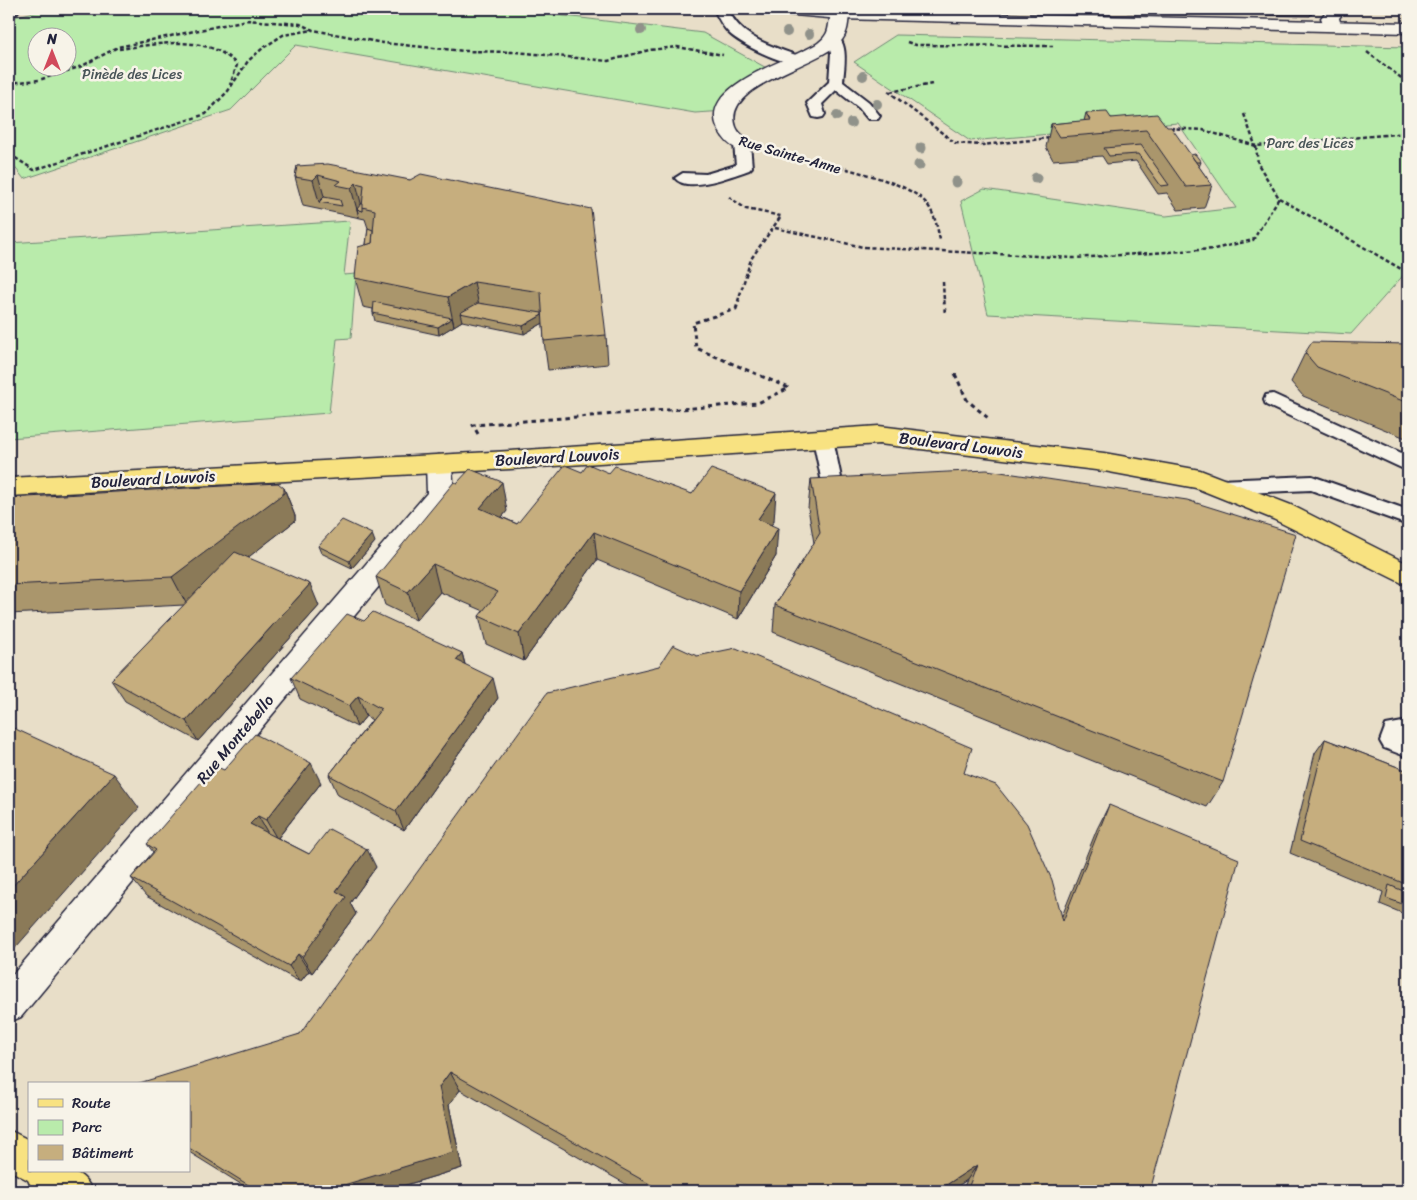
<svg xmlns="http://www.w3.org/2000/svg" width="1417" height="1200" font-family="Sriracha,sans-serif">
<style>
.green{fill:#b9ebab;stroke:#6e8673;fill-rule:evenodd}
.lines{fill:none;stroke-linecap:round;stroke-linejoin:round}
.service-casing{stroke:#22223b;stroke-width:4}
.minor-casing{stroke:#22223b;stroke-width:3}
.tertiary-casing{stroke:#22223b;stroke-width:3}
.primary-casing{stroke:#22223b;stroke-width:3}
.path-far1{stroke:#22223b;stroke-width:2.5;stroke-dasharray:4 2.5;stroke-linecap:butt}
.path{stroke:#22223b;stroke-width:3;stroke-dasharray:4.5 4;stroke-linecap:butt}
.service{fill:#f7f3e8;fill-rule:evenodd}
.minor{fill:#f7f3e8;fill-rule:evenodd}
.tertiary{fill:#f7f3e8;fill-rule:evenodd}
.primary{fill:#f8e281;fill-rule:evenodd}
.tree{fill:#90928a}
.wall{fill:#aa966c;stroke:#22223b}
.shaded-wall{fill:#8b7a58;stroke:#22223b}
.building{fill:#c6ae7e;stroke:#22223b}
.labels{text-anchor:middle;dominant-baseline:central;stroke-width:5;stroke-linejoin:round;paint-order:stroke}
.far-park-label{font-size:14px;fill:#485457;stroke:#f7f3e8}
.far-street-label{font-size:14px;fill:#22223b;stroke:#f7f3e8}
.street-label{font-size:16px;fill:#22223b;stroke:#f7f3e8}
</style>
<rect width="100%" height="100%" fill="#e8dec8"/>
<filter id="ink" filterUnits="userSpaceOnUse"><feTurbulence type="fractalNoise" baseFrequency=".02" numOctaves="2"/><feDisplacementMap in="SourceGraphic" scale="10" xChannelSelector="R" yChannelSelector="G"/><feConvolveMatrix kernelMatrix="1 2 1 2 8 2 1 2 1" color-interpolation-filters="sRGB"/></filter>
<g filter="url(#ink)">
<g class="green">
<path d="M47,9H508L703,33L772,71L726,111L695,113L296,45L231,110L24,179L9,160V18ZM38,38H68V68H38Z"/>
<path d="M896,35L1408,47V270L1351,334L988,314L961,201L984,189L1166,216L1236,208L1178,123L970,141L854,62Z"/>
<path d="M350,221L344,275L356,274L351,338L337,339L329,413L9,438V243Z"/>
</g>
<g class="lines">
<defs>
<g id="service">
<path d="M714,9H728C741,39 772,46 801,57L803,60L801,63C786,67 740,44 729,33C722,26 718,18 714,9Z"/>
<path d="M833,35C850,39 844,69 843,82L869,102L880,116L878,119H868L859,108L836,90L822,104L825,114L823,117L818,118L813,117L807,103L829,82L831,53L826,39Z"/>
<path d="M742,139L750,144L752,167L749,170C734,175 687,194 675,178L683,173L706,174L736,165L734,144Z"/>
<path d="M1273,394L1408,456V471L1266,405L1264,400L1266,395Z"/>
<path d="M823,432L830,434L833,439L846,502L843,507L836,509L829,507L826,502L813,439L816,434Z"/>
<path d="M1312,476L1408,510V525L1311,490L1220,494L1213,492L1210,487L1213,482L1220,480Z"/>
<path d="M1408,721V757L1384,748L1380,741L1386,725Z"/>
</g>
<g id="minor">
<path d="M840,9L846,10L849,14C848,23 848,32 842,40C821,66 720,84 736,127C739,135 747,138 752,144L749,148C738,151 730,147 723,137C685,87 792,61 818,43C834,31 825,23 834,10Z"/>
<path d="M1328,9H1346L1339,18L1341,26L1338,30H1326L1321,18Z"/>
<path d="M439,455L448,458C454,469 455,491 449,502L21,1017L9,1022V979L427,493L426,464L430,458Z"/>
</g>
<g id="tertiary">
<path d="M9,9H20L17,13L9,14Z"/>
<path d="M775,9L1408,23V33L840,19L783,14L777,13Z"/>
</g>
<g id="primary">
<path d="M879,426L1104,453L1200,470L1291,505L1408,564V586L1273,519L1196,488L1104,471L879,444L510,469L9,496V478L510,451Z"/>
<path d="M9,1130L29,1140V1171C55,1171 81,1162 92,1191H40L30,1184L28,1180L9,1170Z"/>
</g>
</defs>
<use href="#service" class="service-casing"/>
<use href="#minor" class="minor-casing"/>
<use href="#tertiary" class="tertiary-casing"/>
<use href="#primary" class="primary-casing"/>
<g class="path-far1">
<path d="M907,42L916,45L1053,46"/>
<path d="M119,49C157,44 209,33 237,65L230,85"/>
<path d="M1367,52L1408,83"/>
<path d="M9,83L39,80L82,66L118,47L247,20L300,24L313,30L383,43L464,51L515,52L608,61L649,50L677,47L723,55"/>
<path d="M888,91L955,143L982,145L1051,138"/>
<path d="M890,92L932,84"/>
<path d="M1244,114L1255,145"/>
<path d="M1170,128L1203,130L1256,146"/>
<path d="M9,133L14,157L34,170L206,114L228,91L248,61L263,48L283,35L313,30"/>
<path d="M770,151C807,161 895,175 922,199C934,209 937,226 940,240"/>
<path d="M729,197L746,209L781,216L751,259L738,301"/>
<path d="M1279,198L1408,273"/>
<path d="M775,228L863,247L1074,258L1214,249L1253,240L1279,198L1258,164L1256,146L1408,133"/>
<path d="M943,282L944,301"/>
</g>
<g class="path">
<path d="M944,300L945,312"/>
<path d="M955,374L967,400L988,418"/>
<path d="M478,434L473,425L758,403L789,388L696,348L693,323L736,309L739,300"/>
</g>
<use href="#service" class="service"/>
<use href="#minor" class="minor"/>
<use href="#tertiary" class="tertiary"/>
<use href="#primary" class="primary"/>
</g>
<g class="tree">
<circle cx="641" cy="30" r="5"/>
<circle cx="787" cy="32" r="5"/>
<circle cx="809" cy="34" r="5"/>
<circle cx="863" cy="76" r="5"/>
<circle cx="877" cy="104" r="5"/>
<circle cx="837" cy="116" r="5"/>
<circle cx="851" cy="123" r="5"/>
<circle cx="921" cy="148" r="5.5"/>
<circle cx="919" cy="165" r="5.5"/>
<circle cx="1036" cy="178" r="5.5"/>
<circle cx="956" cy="182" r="5.5"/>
</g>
<g class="wall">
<path d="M1008,9H1062V10Z"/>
<path d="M1126,9H1192L1191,14L1127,12Z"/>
<path d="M1255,9H1317L1310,16L1258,15Z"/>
<path d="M1086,113L1111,118L1167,127L1191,155L1201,162L1199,167L1212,185L1204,208L1178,210L1167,193L1158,194L1136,161L1107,164L1102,156L1053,160L1046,147L1051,124L1084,121Z"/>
<path d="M297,166L410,180L606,335L608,364L548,370L544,341L543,323L524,334L462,321L439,335L375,321L373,313V309L363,307L355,278L366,245L368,228L365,219L303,206L295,177Z"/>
<path d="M1408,344V439L1303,396L1291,382L1305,353Z"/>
<path d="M582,472L609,473L692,494L774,521L771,525L776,556L738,619L597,560L524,661L486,644L479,616L484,611L440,592L416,620L385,605L376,577L507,511L502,517L517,524Z"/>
<path d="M811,479L1223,782L1207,807L773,632L775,605L814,543L808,508Z"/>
<path d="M284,488L295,516V521L248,557L319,606L198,741L125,701L111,680L184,605L9,614V498Z"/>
<path d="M375,542L352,568L321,553L318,546Z"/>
<path d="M364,621L462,653L465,664L498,698L404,830L338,795L329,775L372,720L366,716L357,727L300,699L291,678Z"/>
<path d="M697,656L964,773L1062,916L1097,829L1109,805L1150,1191H962L967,1180L950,1191H638L460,1090L449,1105L462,1168L386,1191H252L189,1152V1084L300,1034L659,666Z"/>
<path d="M1325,739L1408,771V907L1402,913L1380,904L1383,892L1290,853L1315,753Z"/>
<path d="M224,770L321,783L278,838L309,854L376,867L350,903L356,914L312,973L309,971L300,982L146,896L131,878L153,852L147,844Z"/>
</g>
<g class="shaded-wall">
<path d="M1313,9H1317L1310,16Z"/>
<path d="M318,175L326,203L319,202L313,180Z"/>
<path d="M356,183L363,211L357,209L359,217L351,188Z"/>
<path d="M474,282L480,311L460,313L462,321L454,326L448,297Z"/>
<path d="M544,314L545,322L524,334L523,326Z"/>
<path d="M452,318L454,326L439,335L438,327Z"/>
<path d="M502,482L507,511L486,536L480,508Z"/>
<path d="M284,488L295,516V521L187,605L172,577Z"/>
<path d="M776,493L774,521L756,547L758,519Z"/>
<path d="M778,528L776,556L738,619L739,591Z"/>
<path d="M594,532L597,560L524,661L519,634Z"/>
<path d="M372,534L375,542L352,568L349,561Z"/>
<path d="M433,564L440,592L416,620L408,592Z"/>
<path d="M310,584L319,606L198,741L186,721Z"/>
<path d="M462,653L467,673L456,660Z"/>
<path d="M493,678L498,698L404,830L396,811Z"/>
<path d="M358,696L366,716L357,727L349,706Z"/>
<path d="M311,763L321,783L277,839L266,820Z"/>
<path d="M114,774L139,808L9,955V890Z"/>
<path d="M258,816L269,835L250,824Z"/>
<path d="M367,849L376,867L350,903L356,914L312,973L302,957L336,891Z"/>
<path d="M298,954L309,971L300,982L289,966Z"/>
<path d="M450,1072L460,1090L449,1105L462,1168L386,1191H324L439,1087Z"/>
<path d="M977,1165L967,1180L950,1191H937Z"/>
</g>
<g class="building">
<path d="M1107,112L1111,118L1157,114L1167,127H1171L1212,185L1186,187L1146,130L1059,137L1051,124L1090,120L1086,113Z"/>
<path d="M1141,145L1169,185L1161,186L1138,154L1109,156L1104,148Z"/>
<path d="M1195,154L1201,162H1196L1191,155Z"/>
<path d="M328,164L410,180L421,174L591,209L606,335L544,341L541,292L474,282L448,297L355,278L358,247L372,243L375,210L362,207L364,185L356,183L351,188L336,185L341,181L318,175L313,180L295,177L297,166Z"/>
<path d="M324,197L340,200L342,206L319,202Z"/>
<path d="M361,204H363V211L357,209Z"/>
<path d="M368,228L373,230L372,243L366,245Z"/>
<path d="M374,302L452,318L438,327L373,313Z"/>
<path d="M478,303L542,313V315L523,326L460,313Z"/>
<path d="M1312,342L1408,344V403L1317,367L1305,353Z"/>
<path d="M588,464L609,473L615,466L692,494L711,469L776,493L758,519L778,528L739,591L594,532L519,634L479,616L498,592L433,564L408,592L376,577L454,482L457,483L470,469L502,482L480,508L517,524L565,465L582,472Z"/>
<path d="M987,470L1187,500L1296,534L1223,782L775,605L820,533L811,479Z"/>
<path d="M278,483L284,488V493L172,577L9,585V498Z"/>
<path d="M342,520L372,534L349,561L318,546Z"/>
<path d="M235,552L310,584L186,721L111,680Z"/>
<path d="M373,612L462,653L456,660L493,678L396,811L329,775L381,709L358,696L349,706L291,678L347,614L364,621Z"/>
<path d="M673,645L697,656L736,648L972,748L964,773L996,785L1027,824L1052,880L1063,921L1109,805L1239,859L1150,1191H967L977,1165L937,1191H662L450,1072L439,1087L453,1152L324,1191H258L189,1148V1084H136L300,1034L547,693L659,666Z"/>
<path d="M9,726L114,774L9,890Z"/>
<path d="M255,734L311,763L266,820L258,816L250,824L309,854L329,829L367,849L336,891L346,897L302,957L298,954L289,966L131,878L156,850L147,844L215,766L224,770Z"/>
<path d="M1325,739L1408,771V885L1300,841Z"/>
<path d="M1389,885L1408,893V906L1386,898Z"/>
</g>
</g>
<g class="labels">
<g class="far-park-label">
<text x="132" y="74">Pinède des Lices</text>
<text x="1310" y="143">Parc des Lices</text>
</g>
<g class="far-street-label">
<text transform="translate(790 155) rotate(16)">Rue Sainte-Anne</text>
</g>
<g class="street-label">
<text transform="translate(961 445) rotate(7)">Boulevard Louvois</text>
<text transform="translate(557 457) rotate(-3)">Boulevard Louvois</text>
<text transform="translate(153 479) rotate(-3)">Boulevard Louvois</text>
<text transform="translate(235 739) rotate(-50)">Rue Montebello</text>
</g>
</g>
<rect width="1417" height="1200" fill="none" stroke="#f7f3e8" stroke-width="30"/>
<rect x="15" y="15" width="1387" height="1170" fill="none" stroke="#22223b" stroke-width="2" filter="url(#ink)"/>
<rect x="28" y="1082" width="162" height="90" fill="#f7f3e8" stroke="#a29fa3"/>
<rect x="38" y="1099" width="25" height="8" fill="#f8e281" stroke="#a29fa3"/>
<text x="72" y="1108" font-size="15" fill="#22223b">Route</text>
<rect x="38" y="1120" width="25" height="15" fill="#b9ebab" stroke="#a29fa3"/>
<text x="72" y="1132" font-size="15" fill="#22223b">Parc</text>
<rect x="38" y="1145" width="25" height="15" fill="#c6ae7e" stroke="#a29fa3"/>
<text x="72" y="1158" font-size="15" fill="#22223b">Bâtiment</text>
<g transform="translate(52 52)"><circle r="24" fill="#f7f3e8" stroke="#a29fa3"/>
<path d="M0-4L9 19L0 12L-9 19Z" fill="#d1495b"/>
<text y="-8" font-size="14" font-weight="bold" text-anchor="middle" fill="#22223b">N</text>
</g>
</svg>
